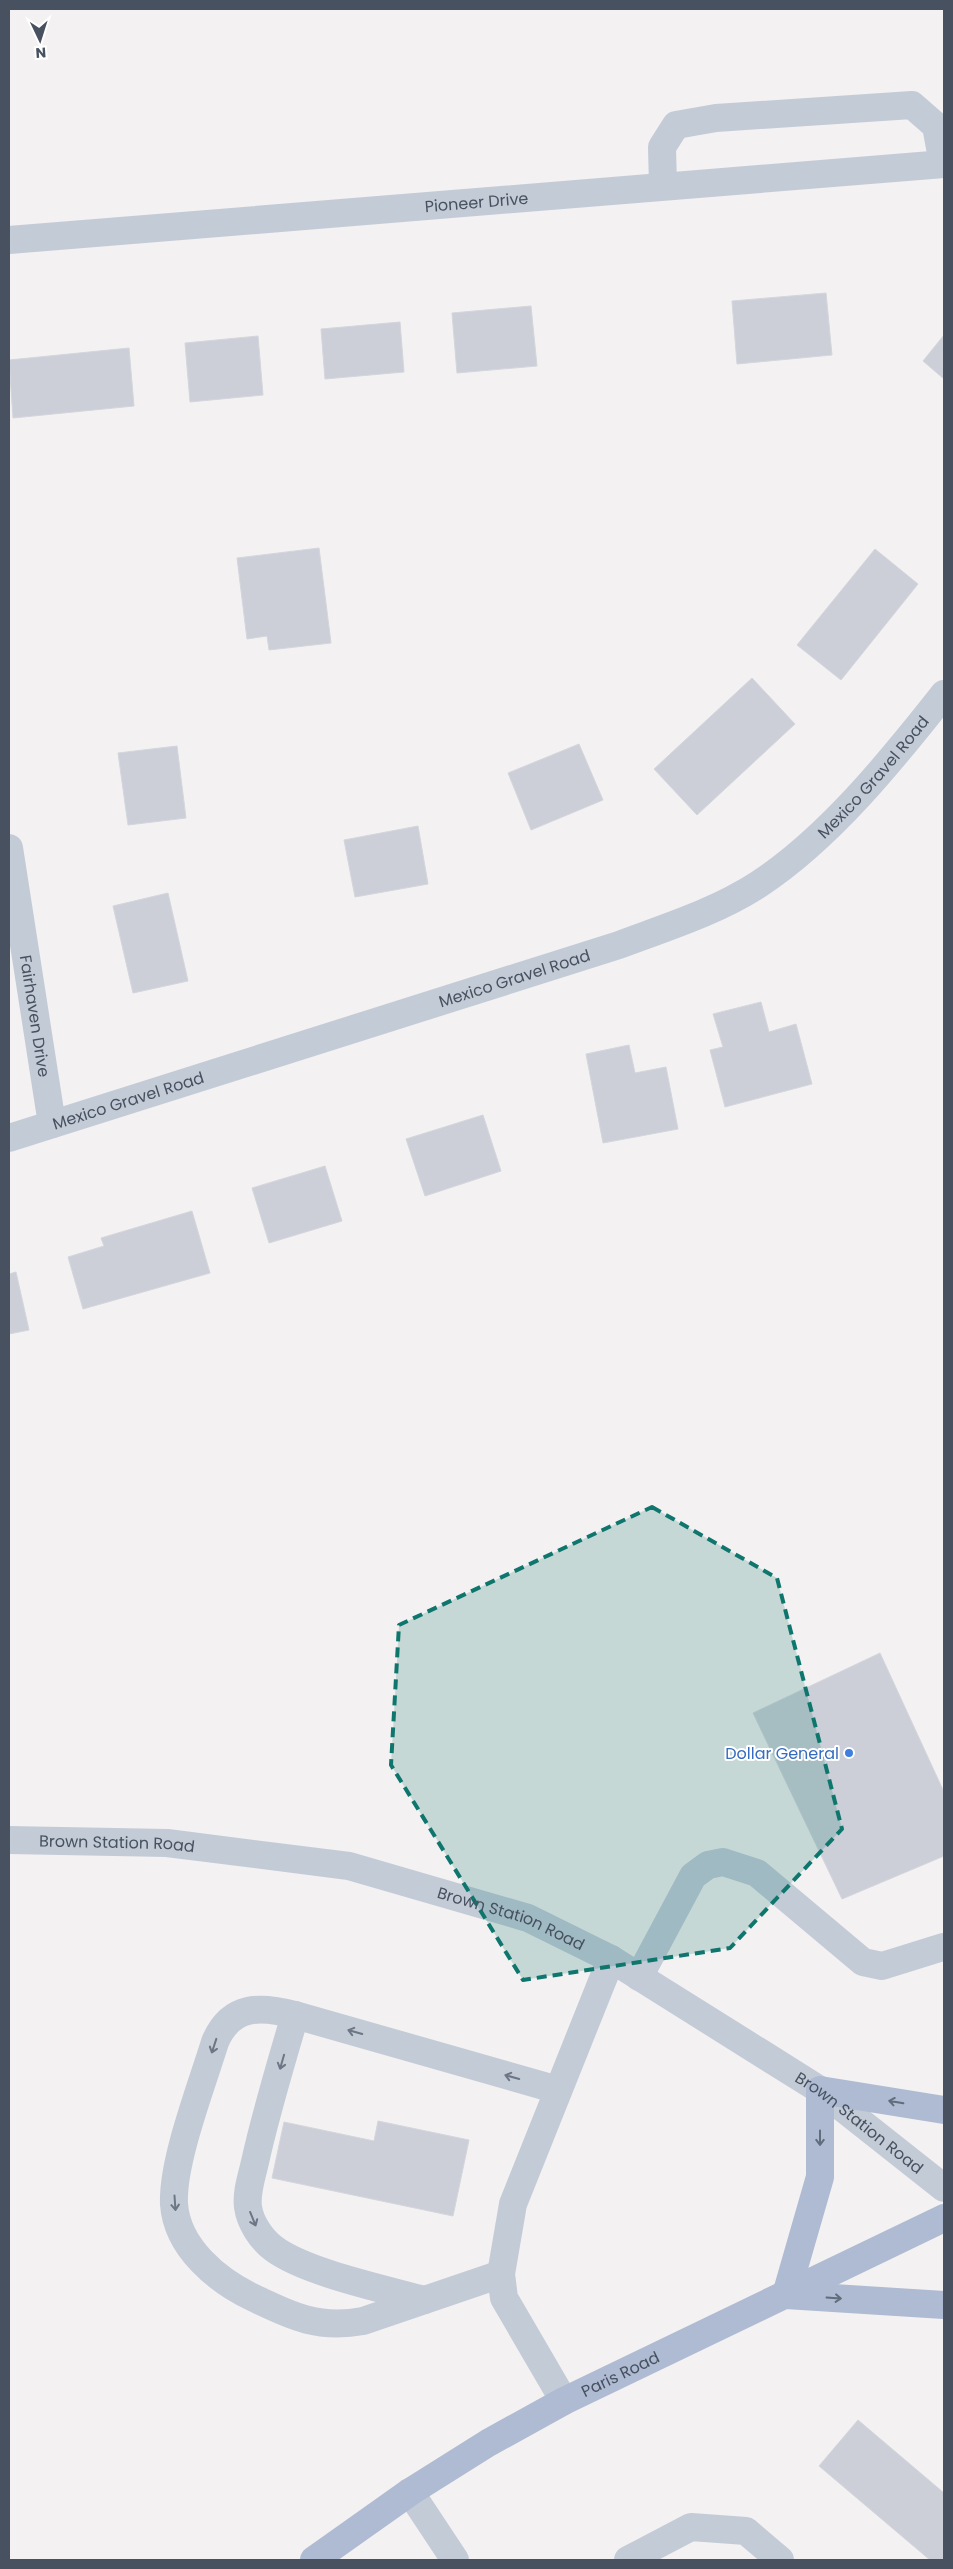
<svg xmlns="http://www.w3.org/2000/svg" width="953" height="2569" font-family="Poppins,sans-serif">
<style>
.building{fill:#cccfd7;stroke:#d4d6dd}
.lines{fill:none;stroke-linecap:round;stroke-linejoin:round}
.minor{stroke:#c3cbd7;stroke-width:28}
.major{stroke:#aebbd2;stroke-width:28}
.oneway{stroke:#6c7684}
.oneway2{stroke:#616c7c}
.marked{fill:#0f766e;fill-opacity:0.2;stroke:#0f766e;stroke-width:4;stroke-dasharray:10 6;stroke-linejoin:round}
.shop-dot{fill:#3f7fe0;stroke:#fff;stroke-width:2}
.labels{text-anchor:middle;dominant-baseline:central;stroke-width:4;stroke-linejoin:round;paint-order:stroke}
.street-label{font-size:16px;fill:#475160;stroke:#fff}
.shop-label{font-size:16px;fill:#366cbe;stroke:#fff;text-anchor:end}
</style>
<rect width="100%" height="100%" fill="#f3f1f1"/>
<g class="building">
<path d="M826,293L832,355L737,364L732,301Z"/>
<path d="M531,306L537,366L457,373L452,313Z"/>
<path d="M400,322L404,372L325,379L321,329Z"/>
<path d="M944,335V379L923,361Z"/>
<path d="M258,336L263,395L190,402L185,343Z"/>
<path d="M129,348L134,406L13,418L9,360Z"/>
<path d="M319,548L331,643L269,650L267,636L247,639L237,558Z"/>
<path d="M875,549L918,584L841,680L797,645Z"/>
<path d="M752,678L795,724L697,815L654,769Z"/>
<path d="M579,744L603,800L531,830L508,773Z"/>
<path d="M177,746L186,818L128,825L118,753Z"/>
<path d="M418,826L428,884L355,897L344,840Z"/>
<path d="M168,893L188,981L133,993L113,906Z"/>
<path d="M761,1002L769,1032L796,1024L812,1084L725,1107L710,1050L723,1047L713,1014Z"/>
<path d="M629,1045L635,1073L666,1067L678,1129L603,1143L586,1054Z"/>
<path d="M483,1115L501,1171L425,1196L406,1139Z"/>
<path d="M325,1166L342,1221L269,1243L252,1188Z"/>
<path d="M192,1211L210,1273L83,1309L68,1257L104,1246L101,1238Z"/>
<path d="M16,1272L29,1330L9,1334V1274Z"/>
<path d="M880,1653L944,1792V1856L842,1899L753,1713Z"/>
<path d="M378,2121L469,2140L453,2216L272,2178L284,2122L374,2141Z"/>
<path d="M858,2420L944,2493V2560H930L819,2466Z"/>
</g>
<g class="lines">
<g class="minor">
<path d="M663,186L662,147L676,125L716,118L912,105L936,126L943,164"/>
<path id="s1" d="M9,240L944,164"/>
<path id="s2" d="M9,848L52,1124"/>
<path id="s3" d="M9,1138L619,945C667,927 716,912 759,884C829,838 892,760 944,694"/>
<path id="s4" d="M9,1840L167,1843L349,1866L528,1918L611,1959L820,2090L944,2188"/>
<path d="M639,1977L693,1876L708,1865L723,1862L757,1873L863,1962L882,1966L943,1947"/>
<path d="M295,2015C281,2064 266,2112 255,2162C252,2176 246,2192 248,2207C250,2222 261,2239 273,2248C304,2272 384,2289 424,2300"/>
<path d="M501,2274L363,2321C319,2329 293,2317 254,2298C218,2281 177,2248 174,2204C172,2161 202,2085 215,2042C231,2004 261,2006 295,2015L558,2090"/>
<path d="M564,2401L504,2298L501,2274L513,2204L611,1959"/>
<path d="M410,2492L455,2560"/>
<path d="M628,2560L691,2527L746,2531L780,2560"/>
</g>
<g class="major">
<path d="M944,2110L820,2090V2177L786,2295L944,2305"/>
<path id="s5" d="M314,2560L410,2492L488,2443L564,2401L944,2218"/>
</g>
</g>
<defs><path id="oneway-shaft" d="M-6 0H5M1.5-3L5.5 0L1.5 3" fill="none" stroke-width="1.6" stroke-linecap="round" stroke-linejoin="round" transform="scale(1.25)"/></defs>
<g class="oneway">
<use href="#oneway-shaft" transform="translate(355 2032) rotate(-164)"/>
<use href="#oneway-shaft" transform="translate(214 2046) rotate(108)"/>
<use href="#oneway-shaft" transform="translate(282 2062) rotate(106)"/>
<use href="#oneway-shaft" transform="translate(512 2077) rotate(-164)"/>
<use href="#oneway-shaft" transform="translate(175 2203) rotate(86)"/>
<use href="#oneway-shaft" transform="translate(253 2219) rotate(68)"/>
</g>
<g class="oneway2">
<use href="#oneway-shaft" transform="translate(896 2102) rotate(-170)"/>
<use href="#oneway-shaft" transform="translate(820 2138) rotate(90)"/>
<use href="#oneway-shaft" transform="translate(834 2298) rotate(4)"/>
</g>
<path class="marked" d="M652,1507L777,1578L842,1829L730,1948L523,1980L391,1765L399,1625Z"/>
<circle class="shop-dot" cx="849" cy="1753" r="5"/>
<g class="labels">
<g class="street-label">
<text stroke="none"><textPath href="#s1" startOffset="469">Pioneer Drive</textPath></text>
<text stroke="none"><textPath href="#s3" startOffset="950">Mexico Gravel Road</textPath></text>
<text stroke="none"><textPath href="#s3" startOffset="530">Mexico Gravel Road</textPath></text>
<text stroke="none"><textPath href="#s2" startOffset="170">Fairhaven Drive</textPath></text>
<text stroke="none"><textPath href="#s3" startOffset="125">Mexico Gravel Road</textPath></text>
<text stroke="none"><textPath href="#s4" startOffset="108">Brown Station Road</textPath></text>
<text stroke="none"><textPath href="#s4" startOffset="512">Brown Station Road</textPath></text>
<text stroke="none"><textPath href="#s4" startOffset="918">Brown Station Road</textPath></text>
<text stroke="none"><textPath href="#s5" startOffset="359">Paris Road</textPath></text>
</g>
<g class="shop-label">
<text x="839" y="1753">Dollar General</text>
</g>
</g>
<rect width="953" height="2569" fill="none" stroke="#475160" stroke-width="20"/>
<g transform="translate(40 40) rotate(176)" stroke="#ffffff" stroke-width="4" paint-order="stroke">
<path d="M0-4L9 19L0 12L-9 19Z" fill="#475160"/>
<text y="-8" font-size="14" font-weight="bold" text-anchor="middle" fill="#475160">N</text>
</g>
</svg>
